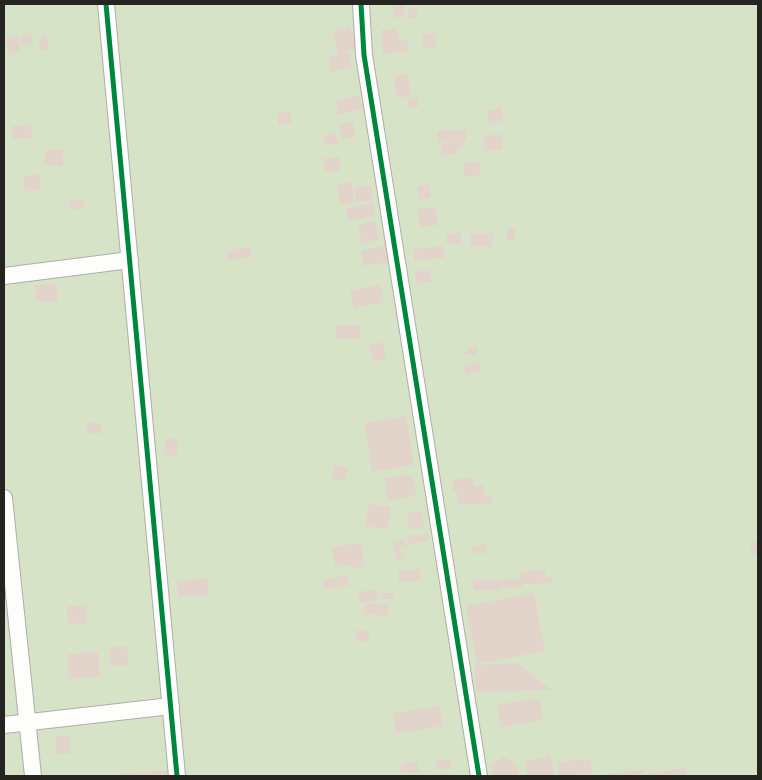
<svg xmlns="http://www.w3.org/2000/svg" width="762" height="780" font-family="Figtree,sans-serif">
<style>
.green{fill:#d7e3c6}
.building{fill:#e2d4ca}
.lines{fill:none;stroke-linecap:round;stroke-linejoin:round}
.street-casing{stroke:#afadaa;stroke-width:18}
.street{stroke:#fdfdfc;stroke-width:16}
.cycleway-casing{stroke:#fff;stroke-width:8}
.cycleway{stroke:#00873e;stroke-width:5}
</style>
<rect width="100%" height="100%" fill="#f4f1ee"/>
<rect class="green" x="4" y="4" width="754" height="772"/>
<g class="building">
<path d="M393,4H403L405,17L395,18Z"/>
<path d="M417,7L418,18L409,19L408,8Z"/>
<path d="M350,26L357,48L339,54L332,32Z"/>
<path d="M397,28L398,41L407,40L409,51L383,54L381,30Z"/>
<path d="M435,33L436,47L423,48L422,34Z"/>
<path d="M31,34L33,44L22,46L20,36Z"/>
<path d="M42,35L50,37L47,51L38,49Z"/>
<path d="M18,36L20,52L9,54L6,38Z"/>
<path d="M348,52L352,67L332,72L328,57Z"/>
<path d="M408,74L411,96L397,98L394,76Z"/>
<path d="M359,95L363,109L338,115L336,101Z"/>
<path d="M418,98L419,106L408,108L407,100Z"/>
<path d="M501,107L504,120L490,124L487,111Z"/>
<path d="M291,112V123L278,124L277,113Z"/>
<path d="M352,121L356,136L342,140L338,125Z"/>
<path d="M31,124L32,138L12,139L11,126Z"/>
<path d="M466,129V140H463L464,147L457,148V154L442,155L441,143L458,141L438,142L437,131Z"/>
<path d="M336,132L339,143L326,146L323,136Z"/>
<path d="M501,134L503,149L485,151L483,136Z"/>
<path d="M45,150H63V166L45,165Z"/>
<path d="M339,156L341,170L326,173L323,159Z"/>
<path d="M463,162H479L480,175L464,176Z"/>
<path d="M40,174L41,190L25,191L23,176Z"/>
<path d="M351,182L354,203L341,205L337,184Z"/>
<path d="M428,184L431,197L420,200L417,187Z"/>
<path d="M371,186L373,200L356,203L354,188Z"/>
<path d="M83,199L85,208L70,210L69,202Z"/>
<path d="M373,203L375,215L348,221L346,209Z"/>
<path d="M436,207L437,225L420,227L418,208Z"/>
<path d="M375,221L379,239L362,244L358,225Z"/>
<rect x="507" y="229" width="8" height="12"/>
<path d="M460,232L462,243L448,245L446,234Z"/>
<path d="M471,233H493L492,247H470Z"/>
<path d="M250,246L252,257L229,261L227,251Z"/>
<path d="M385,246L388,262L364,266L361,250Z"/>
<path d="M443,246L444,258L414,261L413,249Z"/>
<path d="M429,269L432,281L417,284L415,272Z"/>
<path d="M57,284L58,301L36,302L35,285Z"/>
<path d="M380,285L384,302L354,309L350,291Z"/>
<path d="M335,325H360V339H336Z"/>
<path d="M383,342L387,359L373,362L369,346Z"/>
<path d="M469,346L478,347L477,355L463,354V352H468Z"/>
<path d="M480,362L482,371L466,375L464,366Z"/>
<path d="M406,416L414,465L372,472L364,423Z"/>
<path d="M87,423H101V434L86,433Z"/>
<path d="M166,438L179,439L176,456L163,454Z"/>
<path d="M334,465L348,467L345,481L332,480Z"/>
<path d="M412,474L416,496L388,501L384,478Z"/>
<path d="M474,478V486L484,485V496H492V503L458,505L457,491H453V479Z"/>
<path d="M368,504L391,507L388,529L365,526Z"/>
<path d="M422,512L424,528L409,529L408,513Z"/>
<path d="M428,534V541L409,545L408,536Z"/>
<path d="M405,540L406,546L399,547L401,555L404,554L405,559L397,560L393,542Z"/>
<path d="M758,542V554H751L750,543Z"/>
<path d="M361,543L365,566L352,568L351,565L335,568L332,547Z"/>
<path d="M484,544L487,554L484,555L482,551L473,554L471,548Z"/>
<path d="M420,569V581L399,582L398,570Z"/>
<path d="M545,569L546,577L552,576V583L522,584L523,587L500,588L501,591L473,590V580L520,579V573L529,572V570Z"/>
<path d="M347,575L350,585L325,590L323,581Z"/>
<path d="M208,578L209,595L179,597L177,581Z"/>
<path d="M376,589L378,600L360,603L358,592Z"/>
<rect x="381" y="593" width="13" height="6"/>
<path d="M534,593L545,651L477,664L466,606Z"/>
<path d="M365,603L389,605L388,616L364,614Z"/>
<path d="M86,605L87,623L68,624L67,606Z"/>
<path d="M356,630L370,631L369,642L355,641Z"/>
<path d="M127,646L128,665L110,666V647Z"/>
<path d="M98,652L100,677L69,679L67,654Z"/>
<path d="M517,663L552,690L476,692L475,665Z"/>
<path d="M539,698L543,720L501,727L497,705Z"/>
<path d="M440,706L443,726L396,734L393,713Z"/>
<path d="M69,735L71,753L57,755L55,737Z"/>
<path d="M550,755L555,776H528L524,762Z"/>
<path d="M504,757L518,765L519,776H492L491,763Z"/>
<path d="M436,759L451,760V769H436Z"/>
<path d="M591,759L592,774L559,776L558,762Z"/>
<path d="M418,762L419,772H401V763Z"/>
<path d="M685,768L686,776H650V773Z"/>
<path d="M643,769L644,776H608L607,774Z"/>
<path d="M169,770L170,776H123V773Z"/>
</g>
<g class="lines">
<defs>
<g id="street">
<path d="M106,4L177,776"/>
<path d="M361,4L364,55L479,776"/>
<path d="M4,276L130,260"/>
<path d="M4,498L33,776"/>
<path d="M4,725L171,706"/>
</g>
</defs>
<use href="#street" class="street-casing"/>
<use href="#street" class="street"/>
<defs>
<g id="cycleway">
<path d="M106,4L177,776"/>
<path d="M361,4L364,55L479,776"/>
</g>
</defs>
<use href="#cycleway" class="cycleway-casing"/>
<use href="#cycleway" class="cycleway"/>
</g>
<rect width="762" height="780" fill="none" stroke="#262421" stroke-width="10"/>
</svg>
